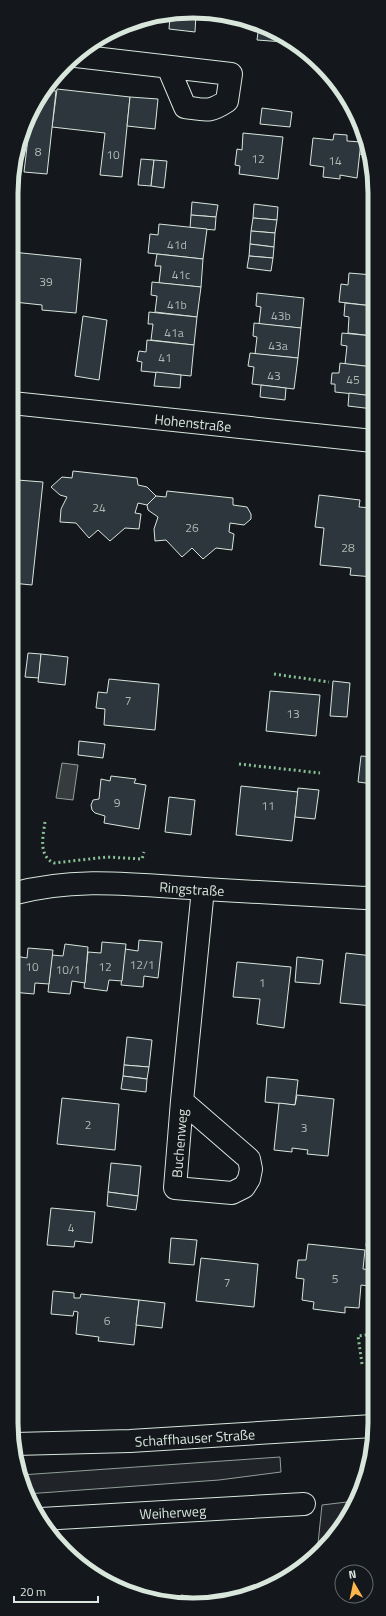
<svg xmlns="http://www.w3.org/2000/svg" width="386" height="1616" font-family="'Titillium Web',sans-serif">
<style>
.green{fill:#202428;stroke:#939e99}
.water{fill:#363b3e;stroke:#939e99}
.building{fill:#2c363c;stroke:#d8e6dc}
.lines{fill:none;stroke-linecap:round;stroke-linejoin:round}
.minor-casing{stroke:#d8e6dc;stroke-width:24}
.major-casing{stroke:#d8e6dc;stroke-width:24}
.minor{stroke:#14181c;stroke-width:22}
.major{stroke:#14181c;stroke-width:22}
.hedge{stroke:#8ac095;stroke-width:3;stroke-dasharray:2 3;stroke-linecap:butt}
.labels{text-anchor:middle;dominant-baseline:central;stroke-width:3;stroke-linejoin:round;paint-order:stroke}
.number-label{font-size:12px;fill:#adbab4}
.street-label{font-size:14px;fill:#d8e6dc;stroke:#14181c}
.rim{fill:none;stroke:#d8e6dc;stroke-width:5}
</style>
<rect width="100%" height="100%" fill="#14181c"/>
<g class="green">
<path d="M280,1457L281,1472L219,1480L40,1493L26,1494L21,1475Z"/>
<path d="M355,1501L351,1514L317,1553L322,1505Z"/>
</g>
<path class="water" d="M62,763L78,765L73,800L56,798Z"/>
<g class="building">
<path d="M196,14L195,32L169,29L170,16Z"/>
<path d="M259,25L274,30L284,37V42L257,40Z"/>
<path d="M57,89L130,97L122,177L100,175L105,133L52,127Z"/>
<path d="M46,90L56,91L47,174L24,172L29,130H26L36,102Z"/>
<path d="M130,97L158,99L155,129L127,126Z"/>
<path d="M262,108L292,112L290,127L260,124Z"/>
<path d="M360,129H361L369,155L359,154L361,142H358Z"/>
<path d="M243,133L283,137L278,179L239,174L240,166L235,165L237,149L242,150Z"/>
<path d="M334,134L347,135V141L361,142L357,178L340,175V179L323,177L324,167L310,165L313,138L333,140Z"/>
<path d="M141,159L154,160L151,186L138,185Z"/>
<path d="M154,160L167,161L164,188L151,186Z"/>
<path d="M192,202L218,205L216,217L191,215Z"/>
<path d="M254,204L278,207L277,220L253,218Z"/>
<path d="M191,215L216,217L215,230L190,228Z"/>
<path d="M253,218L277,220L275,233L251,231Z"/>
<path d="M159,224L207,229L203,259L148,253L150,234L158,235Z"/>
<path d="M251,231L275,233L274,247L250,244Z"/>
<path d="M250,244L274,247L273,258L249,256Z"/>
<path d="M12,252L81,259L76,313L42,310V305L14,302V306H12Z"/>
<path d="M157,254L203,259L201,287L159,283L161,266H155Z"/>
<path d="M249,256L273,258L271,271L247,268Z"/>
<path d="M349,273L373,275V306L339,302L341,284L348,285Z"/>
<path d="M152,282L201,287L197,317L155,312L157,296L151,295Z"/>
<path d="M257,293L304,298L301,328L259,324L261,307L256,306Z"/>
<path d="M345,303L373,306V336L348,333L349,317L344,316Z"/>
<path d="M149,312L197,317L194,345L151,340L153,324H148Z"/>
<path d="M83,316L107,320L99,380L75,376Z"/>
<path d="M254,323L301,328L298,358L255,354L257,337L253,336Z"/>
<path d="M342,333L373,336V367L345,364L347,346L341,345Z"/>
<path d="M147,340L194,345L191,376L141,371L142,362L137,361L139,351L146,352Z"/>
<path d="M250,353L298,358L294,389L252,384L254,367L248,366Z"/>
<path d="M340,363L373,367V396L335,392V384H331L332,373H339Z"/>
<path d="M156,372L181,375L180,388L154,386Z"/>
<path d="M261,385L286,388L285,400L260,397Z"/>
<path d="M349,393L373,396V409L348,406Z"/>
<path d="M73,471L137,478L138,485L147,487L156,496L147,505L138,503L135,513L141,514L139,529L125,528L110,541L98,530L89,538L76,523L60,522L61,509L67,497L60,495L51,487L62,477L72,478Z"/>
<path d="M17,480L43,482L32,585L12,583V528Z"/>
<path d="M167,491L233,498V505L247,507L251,514V519L244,525L230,523L229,532L234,534L232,550L216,548L203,559L192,548L182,557L166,540L155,541L154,529L158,517L148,510L147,505L156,496L166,497Z"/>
<path d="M319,495L360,500L359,507L373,508V577L350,575L351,568L320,565L324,528L315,527Z"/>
<path d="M28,653L41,654L39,678L25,677Z"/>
<path d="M41,654L68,657L65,685L38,682Z"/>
<path d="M109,679L159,684L155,730L104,725L105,709L96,708L98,692L107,693Z"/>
<path d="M333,681L350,683L347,717L330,716Z"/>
<path d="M270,691L320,695L316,736L266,731Z"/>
<path d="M79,741L105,744L103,758L78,755Z"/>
<path d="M361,756L373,757V784L358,782Z"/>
<path d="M111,776L136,779L134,783L146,785L139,829L104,823L105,816L95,813L92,810L91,805L93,800L99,799L101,779L110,781Z"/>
<path d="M241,786L298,792L292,841L236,835Z"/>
<path d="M298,788L319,790L315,819L295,817Z"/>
<path d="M169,797L195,800L191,835L165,832Z"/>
<path d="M139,940L162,942L158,978L144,976L143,987L121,985L125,949L138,951Z"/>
<path d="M102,942L126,944L122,981L109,980L107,991L84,988L88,952L101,953Z"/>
<path d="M65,944L88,947L85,983L72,981L70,994L48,992L52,955L63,956Z"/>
<path d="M28,948L53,950L49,984L35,983L34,994L12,992L15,956L27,958Z"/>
<path d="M12,952H15L12,975Z"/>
<path d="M346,953L373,956V1006L340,1003Z"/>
<path d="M297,957L323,960L320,984L295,982Z"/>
<path d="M237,962L291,967L284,1028L257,1024L260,999L233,997Z"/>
<path d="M127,1037L152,1040L149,1067L124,1065Z"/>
<path d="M124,1065L149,1067L147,1079L123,1076Z"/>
<path d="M123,1076L147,1079L146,1092L121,1089Z"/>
<path d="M267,1077L298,1080L295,1105L265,1102Z"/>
<path d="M297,1095L334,1099L328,1156L307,1154L308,1150L292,1148V1152L274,1150L279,1103L295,1105Z"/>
<path d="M62,1098L119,1104L115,1150L57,1144Z"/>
<path d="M111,1163L141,1166L138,1196L108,1192Z"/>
<path d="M108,1192L138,1196L136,1210L107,1206Z"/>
<path d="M51,1208L95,1212L92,1243L75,1241L74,1247L47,1245Z"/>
<path d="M369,1222L373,1223V1246H366Z"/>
<path d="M171,1238L197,1240L194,1265L169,1263Z"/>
<path d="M308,1244L365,1250L363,1269L371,1270L369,1286L361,1285L359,1308L345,1307V1313L313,1309L314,1302L302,1300L304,1279L296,1278L298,1260H306Z"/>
<path d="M372,1253H373V1274H370Z"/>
<path d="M201,1258L258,1264L254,1307L196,1301Z"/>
<path d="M53,1291L74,1293V1298H80L81,1294L139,1300L134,1345L98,1341L99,1337L76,1334L78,1312L74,1311L73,1316L51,1314Z"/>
<path d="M373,1296V1319H371Z"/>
<path d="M139,1300L165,1303L162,1328L136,1325Z"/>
<path d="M181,1595L218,1600L181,1605Z"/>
</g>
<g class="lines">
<defs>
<g id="minor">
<path d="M76,56L231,74L227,101C209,113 206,110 185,107L168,67"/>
<path id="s1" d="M12,403L373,441"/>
<path id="s2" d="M12,894C77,876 138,885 204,889C258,892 311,895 365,898L373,897"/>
<path id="s3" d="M182,1101L249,1159L251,1169L249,1179L244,1187L232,1193L175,1188L182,1101L203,889"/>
<path id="s4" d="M41,1519L304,1504"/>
</g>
<g id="major">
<path id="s5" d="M15,1444L130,1441L373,1426"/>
</g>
</defs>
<use href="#minor" class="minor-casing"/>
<use href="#major" class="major-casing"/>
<use href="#minor" class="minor"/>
<use href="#major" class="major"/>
<g class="hedge">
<path d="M274,674L329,682"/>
<path d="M239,764L320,773"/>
<path d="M45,822C43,836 38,856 54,863L107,857L142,859L144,852"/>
<path d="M362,1364L358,1336L373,1334"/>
</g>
</g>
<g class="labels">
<g class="number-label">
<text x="38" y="151">8</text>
<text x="113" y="154">10</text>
<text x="258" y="158">12</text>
<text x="335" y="160">14</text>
<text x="177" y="244">41d</text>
<text x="181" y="274">41c</text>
<text x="46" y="281">39</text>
<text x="177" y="304">41b</text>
<text x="281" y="315">43b</text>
<text x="174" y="332">41a</text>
<text x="278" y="345">43a</text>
<text x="165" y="357">41</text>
<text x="274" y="375">43</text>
<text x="353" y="379">45</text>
<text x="99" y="507">24</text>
<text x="192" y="527">26</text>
<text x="348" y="547">28</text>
<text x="128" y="700">7</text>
<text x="293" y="713">13</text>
<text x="117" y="802">9</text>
<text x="268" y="805">11</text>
<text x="142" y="964">12/1</text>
<text x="32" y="966">10</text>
<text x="105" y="966">12</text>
<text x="68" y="969">10/1</text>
<text x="262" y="982">1</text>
<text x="88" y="1124">2</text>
<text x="304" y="1127">3</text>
<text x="71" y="1227">4</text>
<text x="335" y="1278">5</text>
<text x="227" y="1282">7</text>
<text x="107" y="1320">6</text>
</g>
<g class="street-label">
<text stroke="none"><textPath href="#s1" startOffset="182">Hohenstraße</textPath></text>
<text stroke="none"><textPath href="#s2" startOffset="181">Ringstraße</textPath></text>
<text stroke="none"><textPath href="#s3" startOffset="234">Buchenweg</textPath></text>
<text stroke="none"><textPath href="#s5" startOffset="180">Schaffhauser Straße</textPath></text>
<text stroke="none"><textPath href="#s4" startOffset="132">Weiherweg</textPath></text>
</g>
</g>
<path d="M0 0H386V1616H0ZM193 18H193A175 175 0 0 1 368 193V1423A175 175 0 0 1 193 1598H193A175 175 0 0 1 18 1423V193A175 175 0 0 1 193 18Z" fill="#14181c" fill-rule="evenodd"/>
<path class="rim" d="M193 18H193A175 175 0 0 1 368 193V1423A175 175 0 0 1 193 1598H193A175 175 0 0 1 18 1423V193A175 175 0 0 1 193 18Z"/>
<g transform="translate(354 1584) rotate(351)"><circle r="19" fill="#14181c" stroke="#626a69"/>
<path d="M0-3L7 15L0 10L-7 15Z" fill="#ffb74d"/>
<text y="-6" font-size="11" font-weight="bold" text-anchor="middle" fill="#d8e6dc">N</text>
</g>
<path d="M14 1596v6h84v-6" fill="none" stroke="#d8e6dc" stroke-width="2"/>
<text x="20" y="1596" font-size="12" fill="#d8e6dc" stroke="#14181c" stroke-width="3" paint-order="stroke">20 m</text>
</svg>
